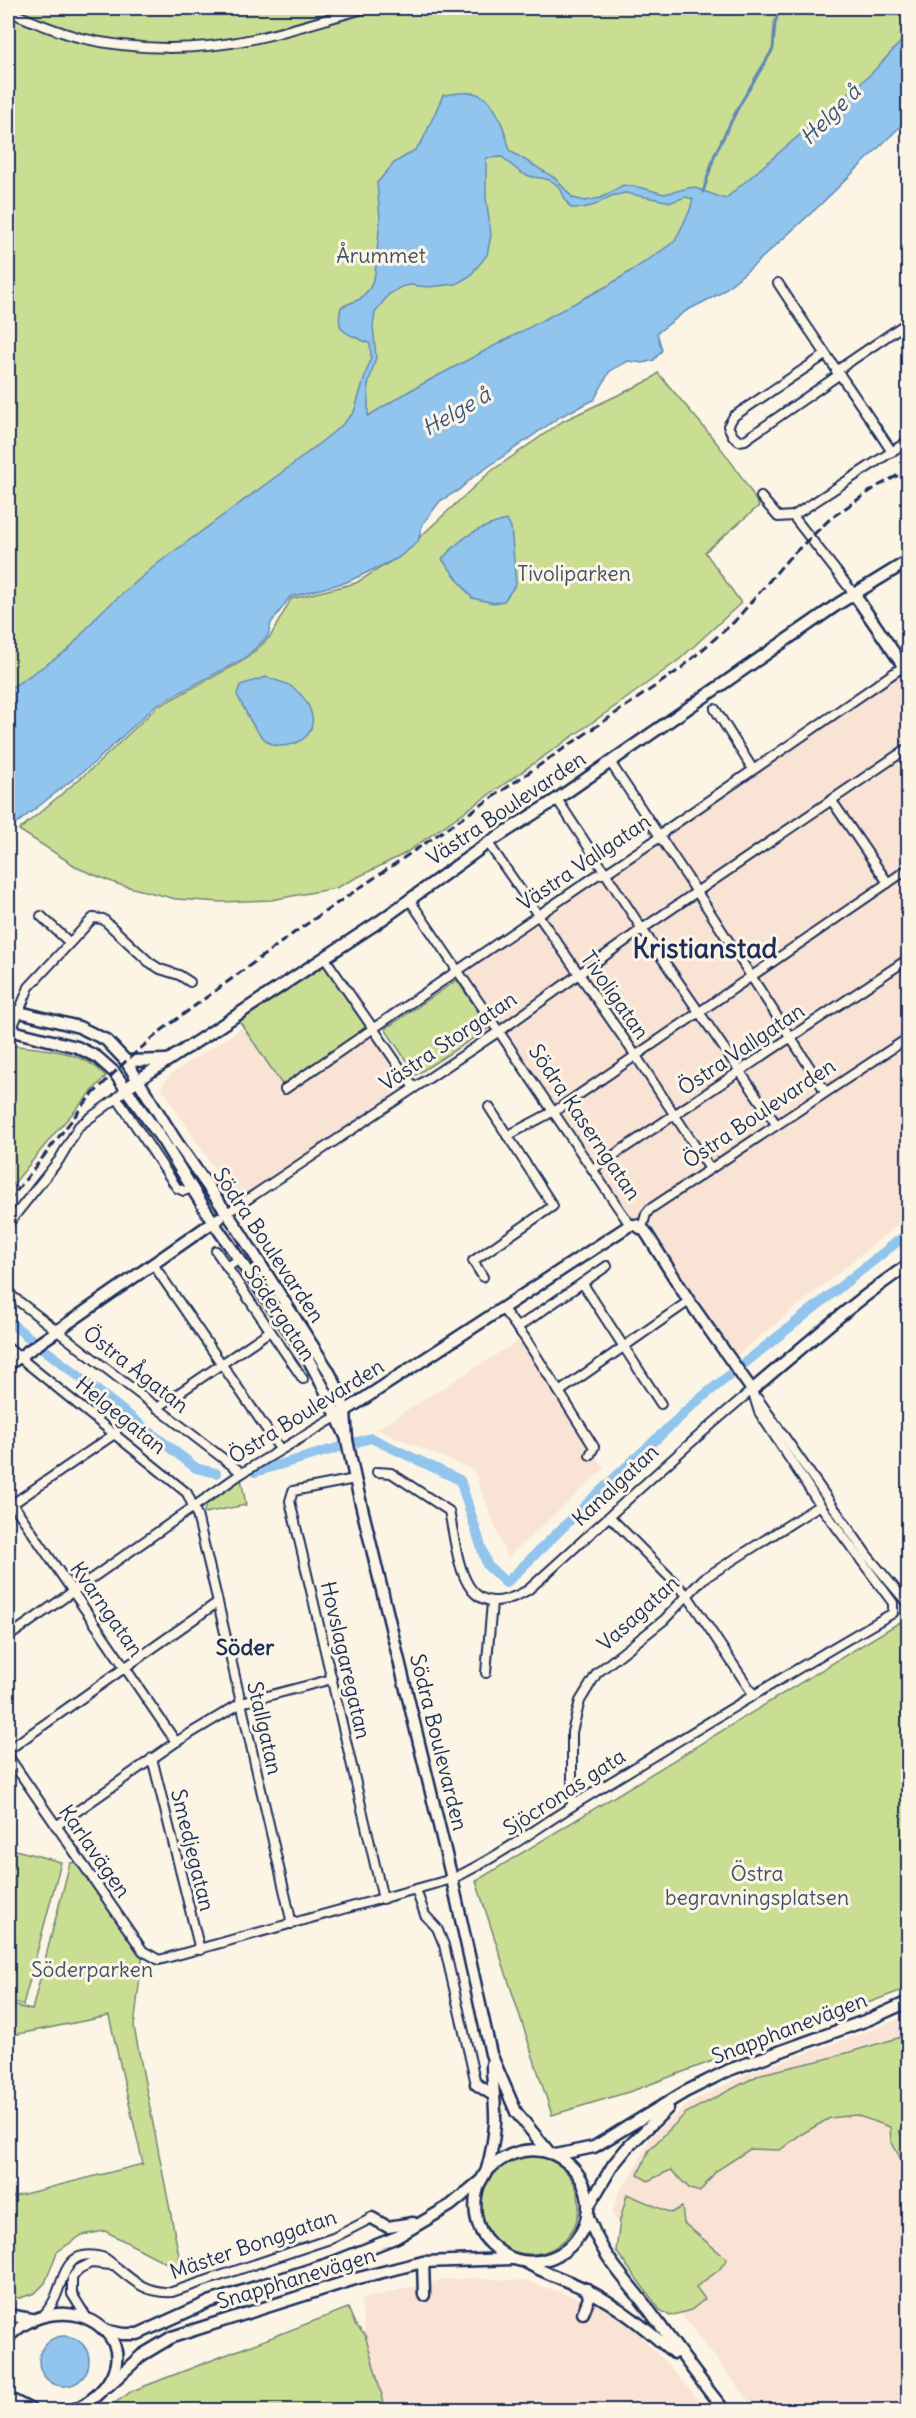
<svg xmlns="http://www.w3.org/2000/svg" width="916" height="2418" font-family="Delius,sans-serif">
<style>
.built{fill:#f9e3d4}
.green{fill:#cade93;stroke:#728678;stroke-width:1.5}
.water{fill:#91c5ee;stroke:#6289b4;stroke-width:1.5;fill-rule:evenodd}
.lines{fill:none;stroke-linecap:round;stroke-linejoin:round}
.stream{stroke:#6289b4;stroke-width:3}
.canal{stroke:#91c5ee;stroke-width:10}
.street-casing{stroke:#1b2f5e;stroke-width:12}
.secondary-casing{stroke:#1b2f5e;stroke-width:15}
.street{stroke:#fcf5e5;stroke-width:8}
.secondary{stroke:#fcf5e5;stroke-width:10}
.rail{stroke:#1b2f5e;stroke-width:3;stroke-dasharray:9 4.5;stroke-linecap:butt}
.labels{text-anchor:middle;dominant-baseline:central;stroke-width:6;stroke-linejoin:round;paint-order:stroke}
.park-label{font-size:21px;fill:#3e5269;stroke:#fcf5e5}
.street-label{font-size:21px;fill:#1b2f5e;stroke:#fcf5e5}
.water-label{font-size:22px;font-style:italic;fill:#385482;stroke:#fcf5e5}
.neighbourhood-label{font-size:22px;font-weight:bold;fill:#1b2f5e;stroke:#fcf5e5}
.district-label{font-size:27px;font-weight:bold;fill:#1b2f5e;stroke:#fcf5e5}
</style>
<rect width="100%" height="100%" fill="#fcf5e5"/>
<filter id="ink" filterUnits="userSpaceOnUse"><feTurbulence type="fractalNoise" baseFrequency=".0167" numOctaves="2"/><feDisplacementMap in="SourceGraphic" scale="12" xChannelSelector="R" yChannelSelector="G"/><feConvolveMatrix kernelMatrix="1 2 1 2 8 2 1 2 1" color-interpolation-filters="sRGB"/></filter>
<g filter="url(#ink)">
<g class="built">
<path d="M897,670L908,687V1179L901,1184L908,1195V1216L730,1361L462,966Z"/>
<path d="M243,1027L285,1089L369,1031L406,1086L237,1203L161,1087L171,1074Z"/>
<path d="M521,1339L604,1469L507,1558L474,1471L377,1429Z"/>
<path d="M908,2015V2410H756L671,2301L612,2214L619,2192L633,2173L651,2136L691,2102L744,2075L877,2028Z"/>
<path d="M474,2278L526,2281L597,2304L630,2326L665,2361L707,2410H386L365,2335L361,2299L441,2280Z"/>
</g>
<g class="green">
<path d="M8,8H908V71L741,231L8,716Z"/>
<path d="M658,373C693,415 733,457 759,506L705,552L741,603L680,659L623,701L404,854L336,888L271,900L221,902L176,899L117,884L80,869L19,830L96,765L157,707L245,660L270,637L291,599L356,583L390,562L420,537L490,472L563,421L650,380Z"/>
<path d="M324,957L372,1029L285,1089L236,1016Z"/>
<path d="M457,980L489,1028L416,1075L385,1029Z"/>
<path d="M8,1045C43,1049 81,1049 106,1076L54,1134L8,1191Z"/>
<path d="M241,1478L246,1505L204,1513C204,1497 229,1487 241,1478Z"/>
<path d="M900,1622L908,1636V1988L632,2091L552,2115L476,1881Z"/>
<path d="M8,1848L61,1862L23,2005L8,2001Z"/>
<path d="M81,1862L143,1951L134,2027L182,2271L105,2231L82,2235L57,2252L45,2283L35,2293L20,2298L9,2297L8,2198L143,2164L109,2016L8,2036V2004L32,2010L70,1863Z"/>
<path d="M908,2035V2124L899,2131L908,2148V2172L891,2141L890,2127L856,2115L830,2118L800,2135L780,2150L750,2149L716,2171L700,2192L690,2189L671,2170L648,2181L638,2175L649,2150L686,2113L730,2090L761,2074L826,2059Z"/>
<circle cx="530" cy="2205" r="49"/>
<path d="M627,2194L671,2213L682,2207L684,2223L727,2259L719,2270L696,2287L705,2299L691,2310L670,2316L660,2310L616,2251L620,2220Z"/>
<path d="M348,2308L355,2324L365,2335L386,2410H105L132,2391Z"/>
</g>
<g class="water">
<path d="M908,34V119L819,206L752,267L719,294L686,311L657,333L662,350L654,360L643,363L628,361L610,371L594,400L561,416L472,478L459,490L440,501L422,525L418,542L398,558L347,582L290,597L271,623L268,636L245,658L156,705L94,763L8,830V690L68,650L100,613L157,564L296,462L341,426L354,412L371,357L370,344C350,333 334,336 341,307L360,299L370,288L375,274L380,219L377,183L394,163L415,150L423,140L443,95C453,94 467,91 477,94C496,99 506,134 510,151L555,178L573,198L585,201L601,198L623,185L643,188L664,194L693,187L725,199L871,74ZM502,157C510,163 519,174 529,176C540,179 551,177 559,187C564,194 565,202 571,208H583L595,205L611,196L625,193L671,202L686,197L693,199L690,210L675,241L648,260L609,285L411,390L368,416V385L376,357L373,326L375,313L388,295L401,287L410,285L428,287L456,284L470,276L487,255L491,235L486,197V158Z"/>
<path d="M506,520L511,527L516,584L504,601L494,603L472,598L442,559C464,535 475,529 506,520Z"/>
<path d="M266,677C274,680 285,682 292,687C313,701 324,734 293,744C286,746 278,747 271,744C254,734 246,711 237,695L240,685Z"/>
<circle cx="64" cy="2361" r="25"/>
</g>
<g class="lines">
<path class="stream" d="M703,192L715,154L739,106L773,49L775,23L780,8"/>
<g class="canal">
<path d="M8,1321L196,1468L216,1473"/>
<path d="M255,1472L371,1438L460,1480L487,1565L506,1583L592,1499L696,1402L908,1233"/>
</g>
<defs>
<g id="street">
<path d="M8,11C31,21 55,31 81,38C136,51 197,51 253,39C291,31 329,18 367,8"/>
<path d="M778,283C815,340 855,395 892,452"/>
<path d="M825,355L734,416L728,426L733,436L739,441L745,440L840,374"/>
<path d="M836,371L908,322"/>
<path d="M761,497L778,517L793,516L908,441"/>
<path d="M793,516L854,594"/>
<path d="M715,709L752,768"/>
<path d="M610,762L697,892L825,1091"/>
<path d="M557,799L642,929L776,1124"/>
<path d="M832,801L888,883"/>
<path d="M488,843L636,1056L710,1169"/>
<path d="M409,899L630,1225"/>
<path d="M41,916L69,942"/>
<path d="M324,957L414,1088"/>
<path d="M11,1031L29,987L93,918L103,919L149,962L160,969L179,975L190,982"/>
<path d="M285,1089L597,875L606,873L660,837L666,830L904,666"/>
<path d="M117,1098L177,1188L184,1191L192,1188"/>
<path d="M507,1136L558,1109L908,869"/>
<path d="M593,1169L908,959"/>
<path d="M227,1213L504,1028L642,929L908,748"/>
<path d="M8,1224L59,1160L79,1126L117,1098L126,1088"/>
<path d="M642,1228L646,1214L650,1209L908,1038"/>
<path d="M216,1251L227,1267"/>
<path d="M240,1259L227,1267L303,1379"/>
<path d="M153,1264L280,1449"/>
<path d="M483,1277L473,1261L553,1206L489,1107"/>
<path d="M583,1284L661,1404"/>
<path d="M8,1293L242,1473"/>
<path d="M502,1308L525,1338L594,1447L590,1455"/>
<path d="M517,1328L607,1266"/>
<path d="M8,1348L187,1493L197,1515L216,1594L292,1924"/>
<path d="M559,1392L689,1301"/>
<path d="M758,1399L867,1555L908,1604"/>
<path d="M157,1408L270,1331"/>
<path d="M377,1472L391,1473L449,1511C459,1559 461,1628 528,1590C603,1523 675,1454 752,1390"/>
<path d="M355,1479L293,1491L290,1501L383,1899"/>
<path d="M8,1497L176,1742"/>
<path d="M8,1507L116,1433"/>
<path d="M610,1517L687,1595L753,1694"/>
<path d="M8,1637L242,1473L336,1417"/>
<path d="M486,1673L492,1602"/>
<path d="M8,1750L218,1602"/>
<path d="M8,1756L143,1951L159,1960L452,1879C501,1856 542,1824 588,1796C689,1734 790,1672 893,1613V1603L820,1505L759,1412L752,1390"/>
<path d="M152,1758L200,1950"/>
<path d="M572,1806V1732L580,1701L597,1673L664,1620L703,1579L820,1505"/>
<path d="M56,1826L176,1742L241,1703L332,1679"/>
<path d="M416,1890L425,1915L437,1928L444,1945L476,2084"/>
<path d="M43,2316C48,2310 53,2304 56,2296C66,2271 68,2247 105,2258C128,2275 141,2294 172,2292L333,2238L372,2218"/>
<path d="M87,2318L72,2294V2278L79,2269L91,2263L111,2265"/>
</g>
<g id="secondary">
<path d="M854,594L908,673"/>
<path d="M8,1009L79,1027L106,1040L126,1061L176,1141L238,1229L328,1370L338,1389L345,1411L347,1440L355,1479L452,1879L491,2054L516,2112L548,2151"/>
<path d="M8,1030L77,1047L97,1057L114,1072L163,1141L213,1222L306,1355L327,1394L347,1439"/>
<path d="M126,1061L166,1060"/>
<path d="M126,1088L380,921L488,843L557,799L838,604L908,561"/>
<path d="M8,1365L219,1218"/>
<path d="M336,1417L630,1225H636L645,1231L689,1301L752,1390C803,1347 853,1302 908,1265"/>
<path d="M476,2084L493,2095"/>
<path d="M556,2155L594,2147L685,2092L729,2070L870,2019L908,2002"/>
<path d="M487,2171C547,2113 618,2189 575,2241C563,2256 542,2264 522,2261C510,2259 500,2253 491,2244C474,2229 471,2201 481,2181C483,2176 486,2173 487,2169C491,2155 494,2138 495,2124C496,2104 492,2084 492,2064"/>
<path d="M588,2207L613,2165L627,2148L668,2108"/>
<path d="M587,2214C603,2259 622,2274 649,2310C674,2344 698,2378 724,2410"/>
<path d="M372,2218L388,2227L413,2223"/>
<path d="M423,2262L424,2295"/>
<path d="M527,2263C546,2274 567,2280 587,2290C619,2306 646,2329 674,2353"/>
<path d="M583,2313L589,2298L587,2289"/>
<path d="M8,2315L31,2319"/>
<path d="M104,2330L123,2334H138L209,2302L334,2262L397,2237L451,2205L480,2181"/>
<path d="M8,2338C30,2312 76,2304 103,2329C135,2358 104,2399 72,2410"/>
<path d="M108,2386L142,2355L172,2337L355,2279L423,2262L512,2259"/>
<path d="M8,2398L31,2410"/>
</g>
</defs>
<use href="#street" class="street-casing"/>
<use href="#secondary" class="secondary-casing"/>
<use href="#street" class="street"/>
<use href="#secondary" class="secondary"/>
<path class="rail" d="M8,1202L89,1098L126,1061L162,1030L298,930L679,670L734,622L788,559L832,517L878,486L908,470"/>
</g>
</g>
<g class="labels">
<g class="park-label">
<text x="381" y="255">Årummet</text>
<text x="574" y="573">Tivoliparken</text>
<text x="757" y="1873">Östra<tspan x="757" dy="24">begravningsplatsen</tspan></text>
<text x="92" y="1969">Söderparken</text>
</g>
<g class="street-label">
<text transform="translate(506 808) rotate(-34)">Västra Boulevarden</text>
<text transform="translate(584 862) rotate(-34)">Västra Vallgatan</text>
<text transform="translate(615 995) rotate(55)">Tivoligatan</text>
<text transform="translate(448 1041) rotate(-34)">Västra Storgatan</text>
<text transform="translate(741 1049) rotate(-34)">Östra Vallgatan</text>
<text transform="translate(759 1113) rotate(-34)">Östra Boulevarden</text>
<text transform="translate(585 1122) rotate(56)">Södra Kaserngatan</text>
<text transform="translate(269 1245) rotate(56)">Södra Boulevarden</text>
<text transform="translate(280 1313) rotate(56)">Södergatan</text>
<text transform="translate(136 1369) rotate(38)">Östra Ågatan</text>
<text transform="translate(306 1411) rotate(-32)">Östra Boulevarden</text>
<text transform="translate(121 1415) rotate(39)">Helgegatan</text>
<text transform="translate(615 1485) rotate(-43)">Kanalgatan</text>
<text transform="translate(107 1609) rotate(55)">Kvarngatan</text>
<text transform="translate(638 1613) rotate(-42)">Vasagatan</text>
<text transform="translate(346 1660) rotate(77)">Hovslagaregatan</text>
<text transform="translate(265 1728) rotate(77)">Stallgatan</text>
<text transform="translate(439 1742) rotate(76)">Södra Boulevarden</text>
<text transform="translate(564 1792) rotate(-33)">Sjöcronas gata</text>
<text transform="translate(193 1850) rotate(76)">Smedjegatan</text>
<text transform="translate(95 1851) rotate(55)">Karlavägen</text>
<text transform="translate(789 2028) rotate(-21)">Snapphanevägen</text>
<text transform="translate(253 2244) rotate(-19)">Mäster Bonggatan</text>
<text transform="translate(296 2278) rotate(-17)">Snapphanevägen</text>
</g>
<g class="water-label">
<text transform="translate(830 114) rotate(-45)">Helge å</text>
<text transform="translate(456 411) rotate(-30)">Helge å</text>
</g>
<g class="neighbourhood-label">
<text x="245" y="1647">Söder</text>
</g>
<g class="district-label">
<text x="705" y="948">Kristianstad</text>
</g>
</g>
<rect width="916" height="2418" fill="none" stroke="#fcf5e5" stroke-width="30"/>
<rect x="15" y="15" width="886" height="2388" fill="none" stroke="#1b2f5e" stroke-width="2" filter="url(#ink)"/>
</svg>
